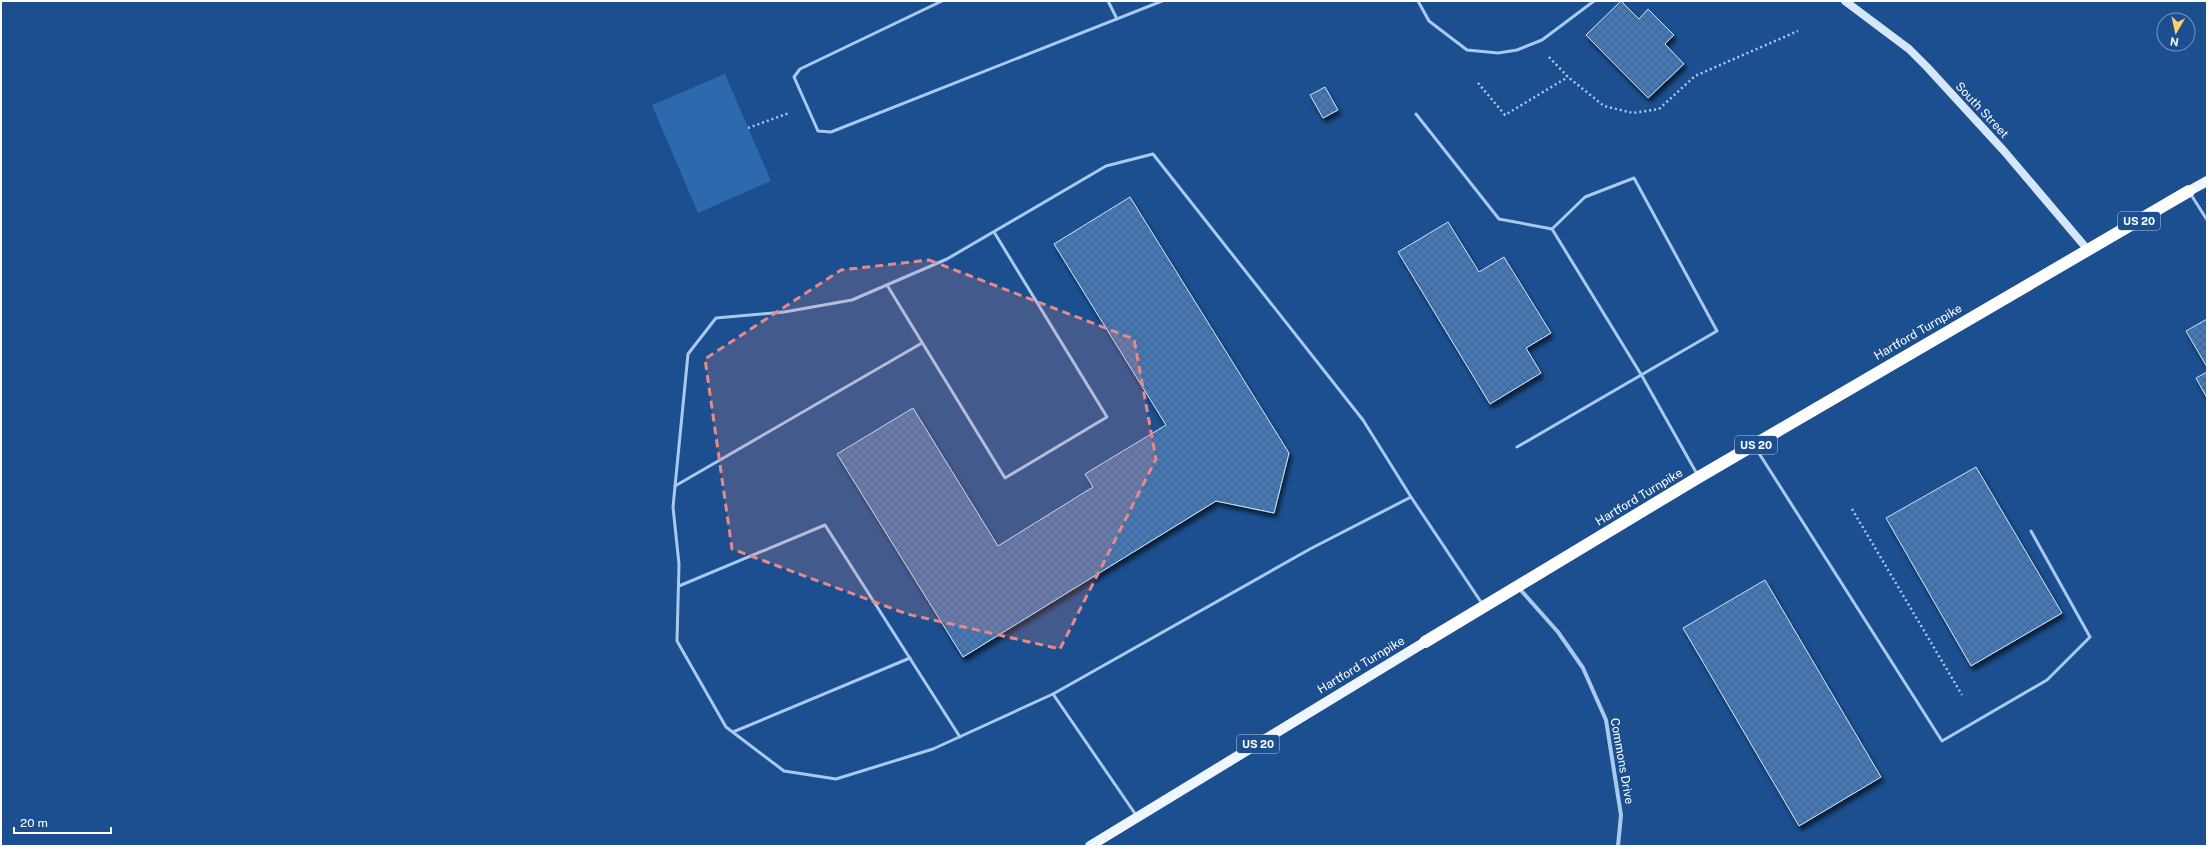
<svg xmlns="http://www.w3.org/2000/svg" width="2208" height="847" font-family="'Public Sans',sans-serif">
<style>
.park{fill:#2e69ad}
.building{fill:url(#building-cross-hatch);stroke:#cfe3fa;filter:url(#shadow)}
.lines{fill:none;stroke-linecap:round;stroke-linejoin:round}
.path{stroke:#a9c9ee;stroke-width:2.5;stroke-dasharray:2 3;stroke-linecap:butt}
.lane{stroke:#a9c9ee;stroke-width:3}
.street{stroke:#a9c9ee;stroke-width:4}
.secondary{stroke:#d6e6fa;stroke-width:8}
.primary{stroke:#f0f6ff;stroke-width:10}
.highway{stroke:#fff;stroke-width:12}
.marked{fill:#e88989;fill-opacity:0.2;stroke:#e88989;stroke-width:3;stroke-dasharray:8 5;stroke-linejoin:round}
.labels{text-anchor:middle;dominant-baseline:central;stroke-width:3;stroke-linejoin:round;paint-order:stroke}
.shield{fill:#1b4f8f;stroke:#bbcadd;stroke-width:1}
.shield-label{font-size:11px;font-weight:bold;fill:#fff}
.street-label{font-size:12px;fill:#fff;stroke:#1b4f8f}
</style>
<defs>
<pattern id="building-cross-hatch" width="8" height="8" patternUnits="userSpaceOnUse"><rect width="8" height="8" fill="#4478b7"/><path d="M0 0l8 8M0 8l8-8" fill="none" stroke="#486282"/></pattern>
<filter id="shadow"><feDropShadow dx="2.5" dy="4.5" stdDeviation="2" flood-color="#0009"/></filter>
</defs>
<rect width="100%" height="100%" fill="#1b4f8f"/>
<path class="park" d="M725,74L771,181L698,213L652,105Z"/>
<g class="building">
<path d="M1621,1L1639,19L1648,9L1674,35L1665,44L1684,64L1648,98L1586,35Z"/>
<path d="M1325,87L1338,110L1323,118L1310,95Z"/>
<path d="M1130,197L1289,453L1274,513L1216,501L963,657L837,454L913,408L998,546L1093,487L1085,474L1166,425L1054,244Z"/>
<path d="M1448,222L1479,272L1504,257L1551,333L1526,348L1541,373L1490,404L1398,252Z"/>
<path d="M2207,319V367L2186,331Z"/>
<path d="M2207,372V398L2196,378Z"/>
<path d="M1976,467L2062,613L1971,666L1886,518Z"/>
<path d="M1765,580L1881,777L1799,826L1683,628Z"/>
</g>
<g class="lines">
<g class="path">
<path d="M1549,57L1568,77L1604,106L1633,113L1659,109L1695,76L1798,31"/>
<path d="M1478,83L1505,115L1568,77"/>
<path d="M748,128L789,113"/>
<path d="M1852,509L1962,695"/>
</g>
<g class="lane">
<path d="M942,1L800,69L794,77L818,131L831,132L1162,1"/>
<path d="M1108,1L1117,19"/>
<path d="M1418,1L1429,21L1467,50L1498,53L1517,50L1542,40L1594,1"/>
<path d="M1416,114L1499,219L1552,229L1642,376L1697,474"/>
<path d="M2190,193L2207,220"/>
<path d="M887,285L1005,478L1107,417L994,232"/>
<path d="M1517,447L1717,331L1634,178L1585,197L1552,229"/>
<path d="M1755,447L1942,741L2047,680L2090,637L2031,531"/>
<path d="M675,486L922,343"/>
<path d="M679,586L825,525L960,737"/>
<path d="M1053,694L933,749L836,779L784,771L726,727L677,641L679,564L673,507L688,354L716,318L784,312L852,300L947,259L1106,166L1153,154L1363,420L1411,497"/>
<path d="M733,732L910,658"/>
<path d="M1136,815L1053,694L1310,549L1411,497L1483,605"/>
</g>
<path class="street" d="M1518,587L1558,632L1583,668L1606,720L1621,815L1618,846"/>
<path class="secondary" d="M1845,1L1909,49L1927,67L2004,151L2088,250"/>
<g class="primary">
<path d="M2189,191L2207,181"/>
<path d="M1090,846L1425,642"/>
</g>
<path class="highway" d="M1425,642L1699,477L2189,191"/>
</g>
<path class="marked" d="M929,260L1134,339L1156,459L1060,649L907,614L732,549L705,359L841,270Z"/>
<g class="labels">
<g class="shield">
<rect x="2118" y="212" width="42" height="18" rx="3"/>
<rect x="1735" y="436" width="42" height="18" rx="3"/>
<rect x="1237" y="735" width="42" height="18" rx="3"/>
</g>
<g class="shield-label">
<text x="2139" y="221">US 20</text>
<text x="1756" y="445">US 20</text>
<text x="1258" y="744">US 20</text>
</g>
<g class="street-label">
<text transform="translate(1982 110) rotate(47)">South Street</text>
<text transform="translate(1918 332) rotate(-30)">Hartford Turnpike</text>
<text transform="translate(1639 497) rotate(-31)">Hartford Turnpike</text>
<text transform="translate(1361 665) rotate(-31)">Hartford Turnpike</text>
<text transform="translate(1622 761) rotate(80)">Commons Drive</text>
</g>
</g>
<rect width="2208" height="847" fill="none" stroke="#ffffff" stroke-width="4"/>
<g transform="translate(2176 32) rotate(189)"><circle r="19" fill="#1b4f8f" stroke="#7695bc"/>
<path d="M0-3L7 15L0 10L-7 15Z" fill="#ffd166"/>
<text y="-6" font-size="11" font-weight="bold" text-anchor="middle" fill="#ffffff">N</text>
</g>
<path d="M14 827v6h97v-6" fill="none" stroke="#ffffff" stroke-width="2"/>
<text x="20" y="827" font-size="12" fill="#ffffff" stroke="#1b4f8f" stroke-width="3" paint-order="stroke">20 m</text>
</svg>
